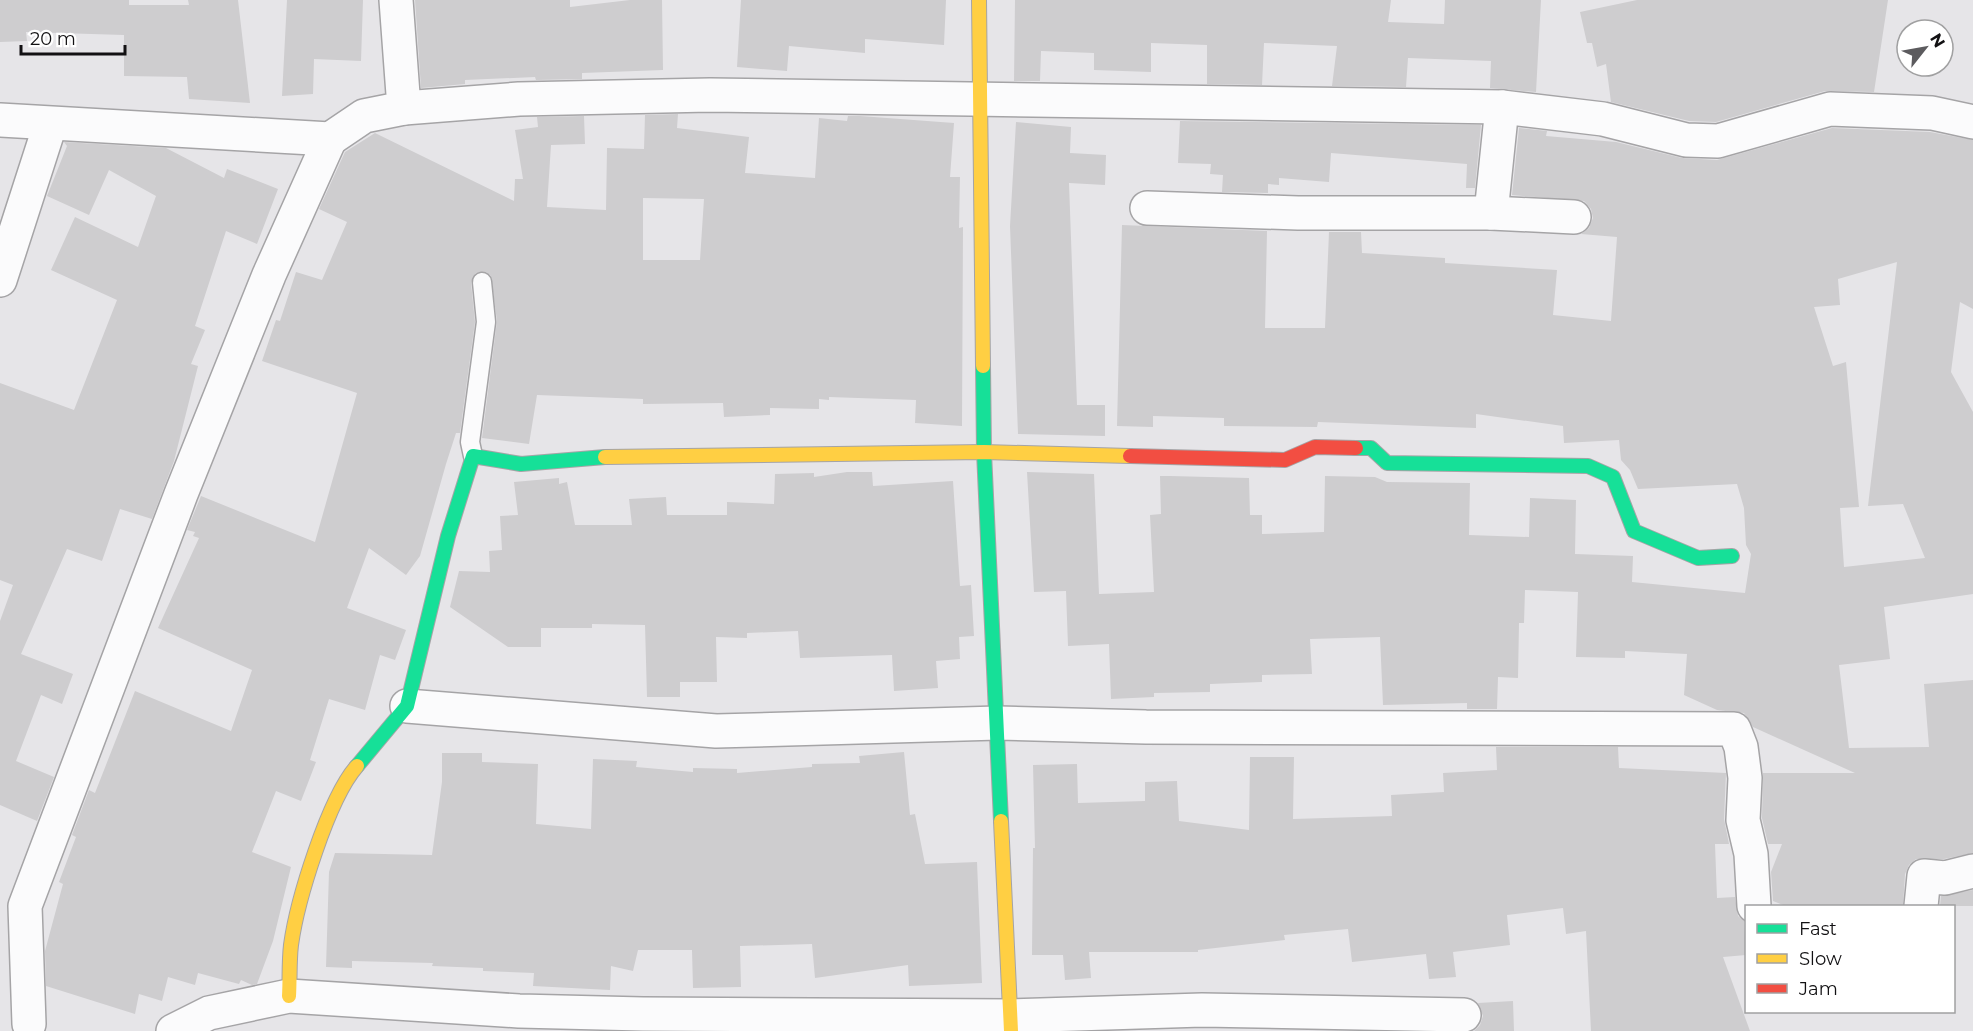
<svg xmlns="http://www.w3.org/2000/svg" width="1973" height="1031" font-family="Montserrat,sans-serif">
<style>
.building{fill:#cecdcf;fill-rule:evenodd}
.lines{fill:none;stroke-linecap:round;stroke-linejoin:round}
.lane-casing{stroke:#a5a4a6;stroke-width:21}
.street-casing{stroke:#a5a4a6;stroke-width:36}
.fast-casing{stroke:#a5a4a6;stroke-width:16}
.slow-casing{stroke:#a5a4a6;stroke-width:16}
.jam-casing{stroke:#a5a4a6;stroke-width:16}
.lane{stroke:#fbfbfc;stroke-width:18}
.street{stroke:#fbfbfc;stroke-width:33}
.fast{stroke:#16e098;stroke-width:14}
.slow{stroke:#ffcf43;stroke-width:14}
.jam{stroke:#f24e42;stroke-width:14}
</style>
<rect width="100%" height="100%" fill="#e6e5e8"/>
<g class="building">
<path d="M0,0H129V5H189L188,0H238L250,103L189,99L187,77L124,76V35L26,32L27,41L0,42Z"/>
<path d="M287,0H363L361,61L314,59L313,94L282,96Z"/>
<path d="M415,0H570V7L630,0H662L663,70L582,73V79L536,80L535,77L465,80V84L421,88Z"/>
<path d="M741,0H946L944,45L865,39V53L789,46L787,71L737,67Z"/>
<path d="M1015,0H1391L1388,22L1444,24L1445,0H1541L1536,92L1490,88L1491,61L1408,58L1406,87L1332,86L1337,46L1264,43L1262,85L1207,84V45L1151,43V72L1094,70V53L1041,51L1040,81H1014Z"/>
<path d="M1637,0H1888L1874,92L1825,91L1716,122L1689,121L1611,102L1606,64L1597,67L1592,43H1587L1580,12Z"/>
<path d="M678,114L677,128L749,137L745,173L815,178L819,118L847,121L848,116H860L954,123L950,177H960L959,228L963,227L962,426L915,423L916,400L829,397V400L819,399V409L770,408V415L724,417L723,403L643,404V399L537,395L529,444L482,438L497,321L491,276L486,272L476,273L471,283L475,322L460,433H456L446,464L420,556L406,575L369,548L347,608L406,630L395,660L380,655L365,710L329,699L310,760L316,762L301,801L276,791L252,852L291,867L273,941L257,984L252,985L241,980L239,984L198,973L195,985L168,977L162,1001L139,994L135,1014L46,986L45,951L63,884L59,882L76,837L72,835L89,790L95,793L135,691L231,731L252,670L158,628L199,538L193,536L195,532L187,530L201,496L315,542L357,393L262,361L276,320L280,321L296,272L322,280L347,222L319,209L345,152L375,133L514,201L515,179H523L515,130L538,127L537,117L584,116L585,144L551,145L547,207L606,210L607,148L644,149L645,115ZM643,198L704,199L700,260H643Z"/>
<path d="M1180,121L1481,125L1475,188H1466L1467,164L1331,153L1329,182L1279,178V185L1268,184V193L1222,192L1223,175L1210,174L1211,164L1178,163Z"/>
<path d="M1016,122L1071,127L1070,153L1106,155L1105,185L1069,183L1077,405H1105V436L1018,434L1010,226Z"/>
<path d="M1519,128L1547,131L1546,136L1616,142L1682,158L1717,160L1832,128L1930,132L1973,140V309L1960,302L1951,372L1973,412V594L1884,607L1890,659L1839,665L1849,748L1929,747L1924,684L1973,680V853L1944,859H1916L1909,865L1905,874L1903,906H1786L1773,901L1771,872L1782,844H1768L1762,818L1763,773H1855L1753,727L1744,713L1717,710L1684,695L1687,654L1625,651V658L1576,657L1578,592L1525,590L1524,623H1519L1518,678L1498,677L1497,709H1467V703L1383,705L1380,637L1310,639L1312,674L1262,675V682L1210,684V692L1154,693V697L1111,699L1109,644L1068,646L1066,591L1034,592L1027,472L1094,474L1099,594L1154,592L1150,515L1161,514L1160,476H1170L1249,478L1250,515H1262V534L1324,532L1325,476L1375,477L1387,482L1470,483L1469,535L1529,537L1530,498L1576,500L1575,554L1633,556L1632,582L1745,593L1751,554L1746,545L1744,508L1737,484L1638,489L1630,470L1621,460L1619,440L1564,443L1563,426L1476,414V428L1318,422L1317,427L1224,426V418L1153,416V427L1117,426L1122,225L1267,231L1265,328H1325L1329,232H1361L1362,253L1445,258V263L1557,270L1553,315L1611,321L1617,237L1581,234L1589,228L1593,218L1591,209L1584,201L1512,195ZM1897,262L1868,506L1903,504L1925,558L1844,567L1840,508L1859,507L1846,362L1833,366L1814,307L1840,305L1838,279Z"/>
<path d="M64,142L166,148L224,178L227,169L278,189L257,244L226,231L195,326L205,330L191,364L198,366L174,461L152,519L120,509L102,561L67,549L21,654L73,674L62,704L41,695L16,761L54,777L37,821L0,805V621L13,585L0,580V383L74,410L117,300L51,270L75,217L138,247L156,196L109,170L89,215L47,196L67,146Z"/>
<path d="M847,472H872L873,486L953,481L960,586L971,585L974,636L959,637L960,659L936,661L938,688L894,691L892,655L800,658L798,631L747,633V638L716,637L717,682H680V697H647L645,625L592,624V628H541V647H508L450,607L459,571L490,572L489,551L502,550L500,516L518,515L514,482L559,478V484L567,482L575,525H632L629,499L666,497L667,515H727V502L774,504L775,474L814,473V477Z"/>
<path d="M1496,747H1618L1619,768L1726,773L1724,819L1729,844H1715L1717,898L1735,897L1738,916L1744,921L1746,955L1723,957L1750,1031H1591L1586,931L1566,934L1563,908L1507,915L1510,945L1453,952L1456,977L1429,979L1426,954L1352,962L1348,929L1284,935L1285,940L1198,950V952H1089L1091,978L1065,980L1063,955H1032L1033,848H1035L1033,765L1077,764L1078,803L1145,801V782L1177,781L1179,821L1249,830L1250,757H1294L1293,819L1392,816L1391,795L1444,792L1443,773L1497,770Z"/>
<path d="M904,752L910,815L915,814L925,864L977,862L982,983L909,986L908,965L815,978L812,944L740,946L741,987L693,988L692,950H638L633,971L611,966L610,990L533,986L534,973L483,971V968L432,966L433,963L352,961V968L326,967L329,872L335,853L432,855L442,782V753H482V762L538,764L536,824L591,829L593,759L637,761L636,767L693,772V768L737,769V773L812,767V764L860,763L859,756Z"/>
<path d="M1973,890V906H1940L1941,896Z"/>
<path d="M1513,1001L1514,1031H1474L1480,1025L1483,1016L1478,1003Z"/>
</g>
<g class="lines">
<defs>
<path id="lane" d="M473,456L470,442L486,322L482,282"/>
<g id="street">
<path d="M404,108L519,99L710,95L1502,107L1603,119L1686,140L1718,141L1830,109L1932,113L1973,122"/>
<path d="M0,120L330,139L364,116L404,108L396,0"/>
<path d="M1147,208L1298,213H1491L1574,217"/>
<path d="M1491,213L1502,107"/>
<path d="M0,280L50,125"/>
<path d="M407,706L716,731L998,723L1146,727L1734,729L1741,747L1745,778L1743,820L1751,854L1754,906"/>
<path d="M1921,906L1924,876L1945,878L1973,871"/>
<path d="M29,1024L25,906L181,494L269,275L330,139"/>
<path d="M173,1031L209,1013L289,996L519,1011L643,1014L1012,1016L1202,1010L1464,1015"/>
</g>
<g id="fast">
<path d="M983,366L984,452L1001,821"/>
<path d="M1356,448H1371L1387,463L1588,466L1613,477L1634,531L1698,558L1732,556"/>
<path d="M357,766L407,706L448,536L473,456L521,464L605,457"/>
</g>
<g id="slow">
<path d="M979,0L983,366"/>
<path d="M605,457L984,452L1130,456"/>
<path d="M1001,821L1011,1031"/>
<path d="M289,996C290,979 289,962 291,945C297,901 328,799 357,766"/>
</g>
<path id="jam" d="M1130,456L1285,460L1315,447L1356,448"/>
</defs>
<use href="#lane" class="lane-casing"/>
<use href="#street" class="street-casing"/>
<use href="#fast" class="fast-casing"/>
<use href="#slow" class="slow-casing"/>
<use href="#jam" class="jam-casing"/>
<use href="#lane" class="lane"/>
<use href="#street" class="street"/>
<use href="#fast" class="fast"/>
<use href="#slow" class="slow"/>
<use href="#jam" class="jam"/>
</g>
<rect x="1745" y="905" width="210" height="108" fill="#ffffff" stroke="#a0a0a1" stroke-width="1.5"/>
<rect x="1757" y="924" width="30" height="9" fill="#16e098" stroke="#a0a0a1" stroke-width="1.5"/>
<text x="1799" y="935" font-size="18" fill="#121113">Fast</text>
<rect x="1757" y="954" width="30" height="9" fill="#ffcf43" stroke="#a0a0a1" stroke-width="1.5"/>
<text x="1799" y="965" font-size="18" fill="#121113">Slow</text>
<rect x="1757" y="984" width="30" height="9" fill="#f24e42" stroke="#a0a0a1" stroke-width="1.5"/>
<text x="1799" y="995" font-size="18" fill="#121113">Jam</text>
<g transform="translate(1925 48) rotate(59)"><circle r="28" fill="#ffffff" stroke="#a0a0a1" stroke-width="1.5"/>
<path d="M0-4.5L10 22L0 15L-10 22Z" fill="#5c5b5e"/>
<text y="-9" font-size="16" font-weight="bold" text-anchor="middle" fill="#121113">N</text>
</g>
<path d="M21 45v9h104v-9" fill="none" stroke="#121113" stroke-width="3"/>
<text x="30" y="45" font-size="18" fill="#121113" stroke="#ffffff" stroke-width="4.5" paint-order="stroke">20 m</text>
</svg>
